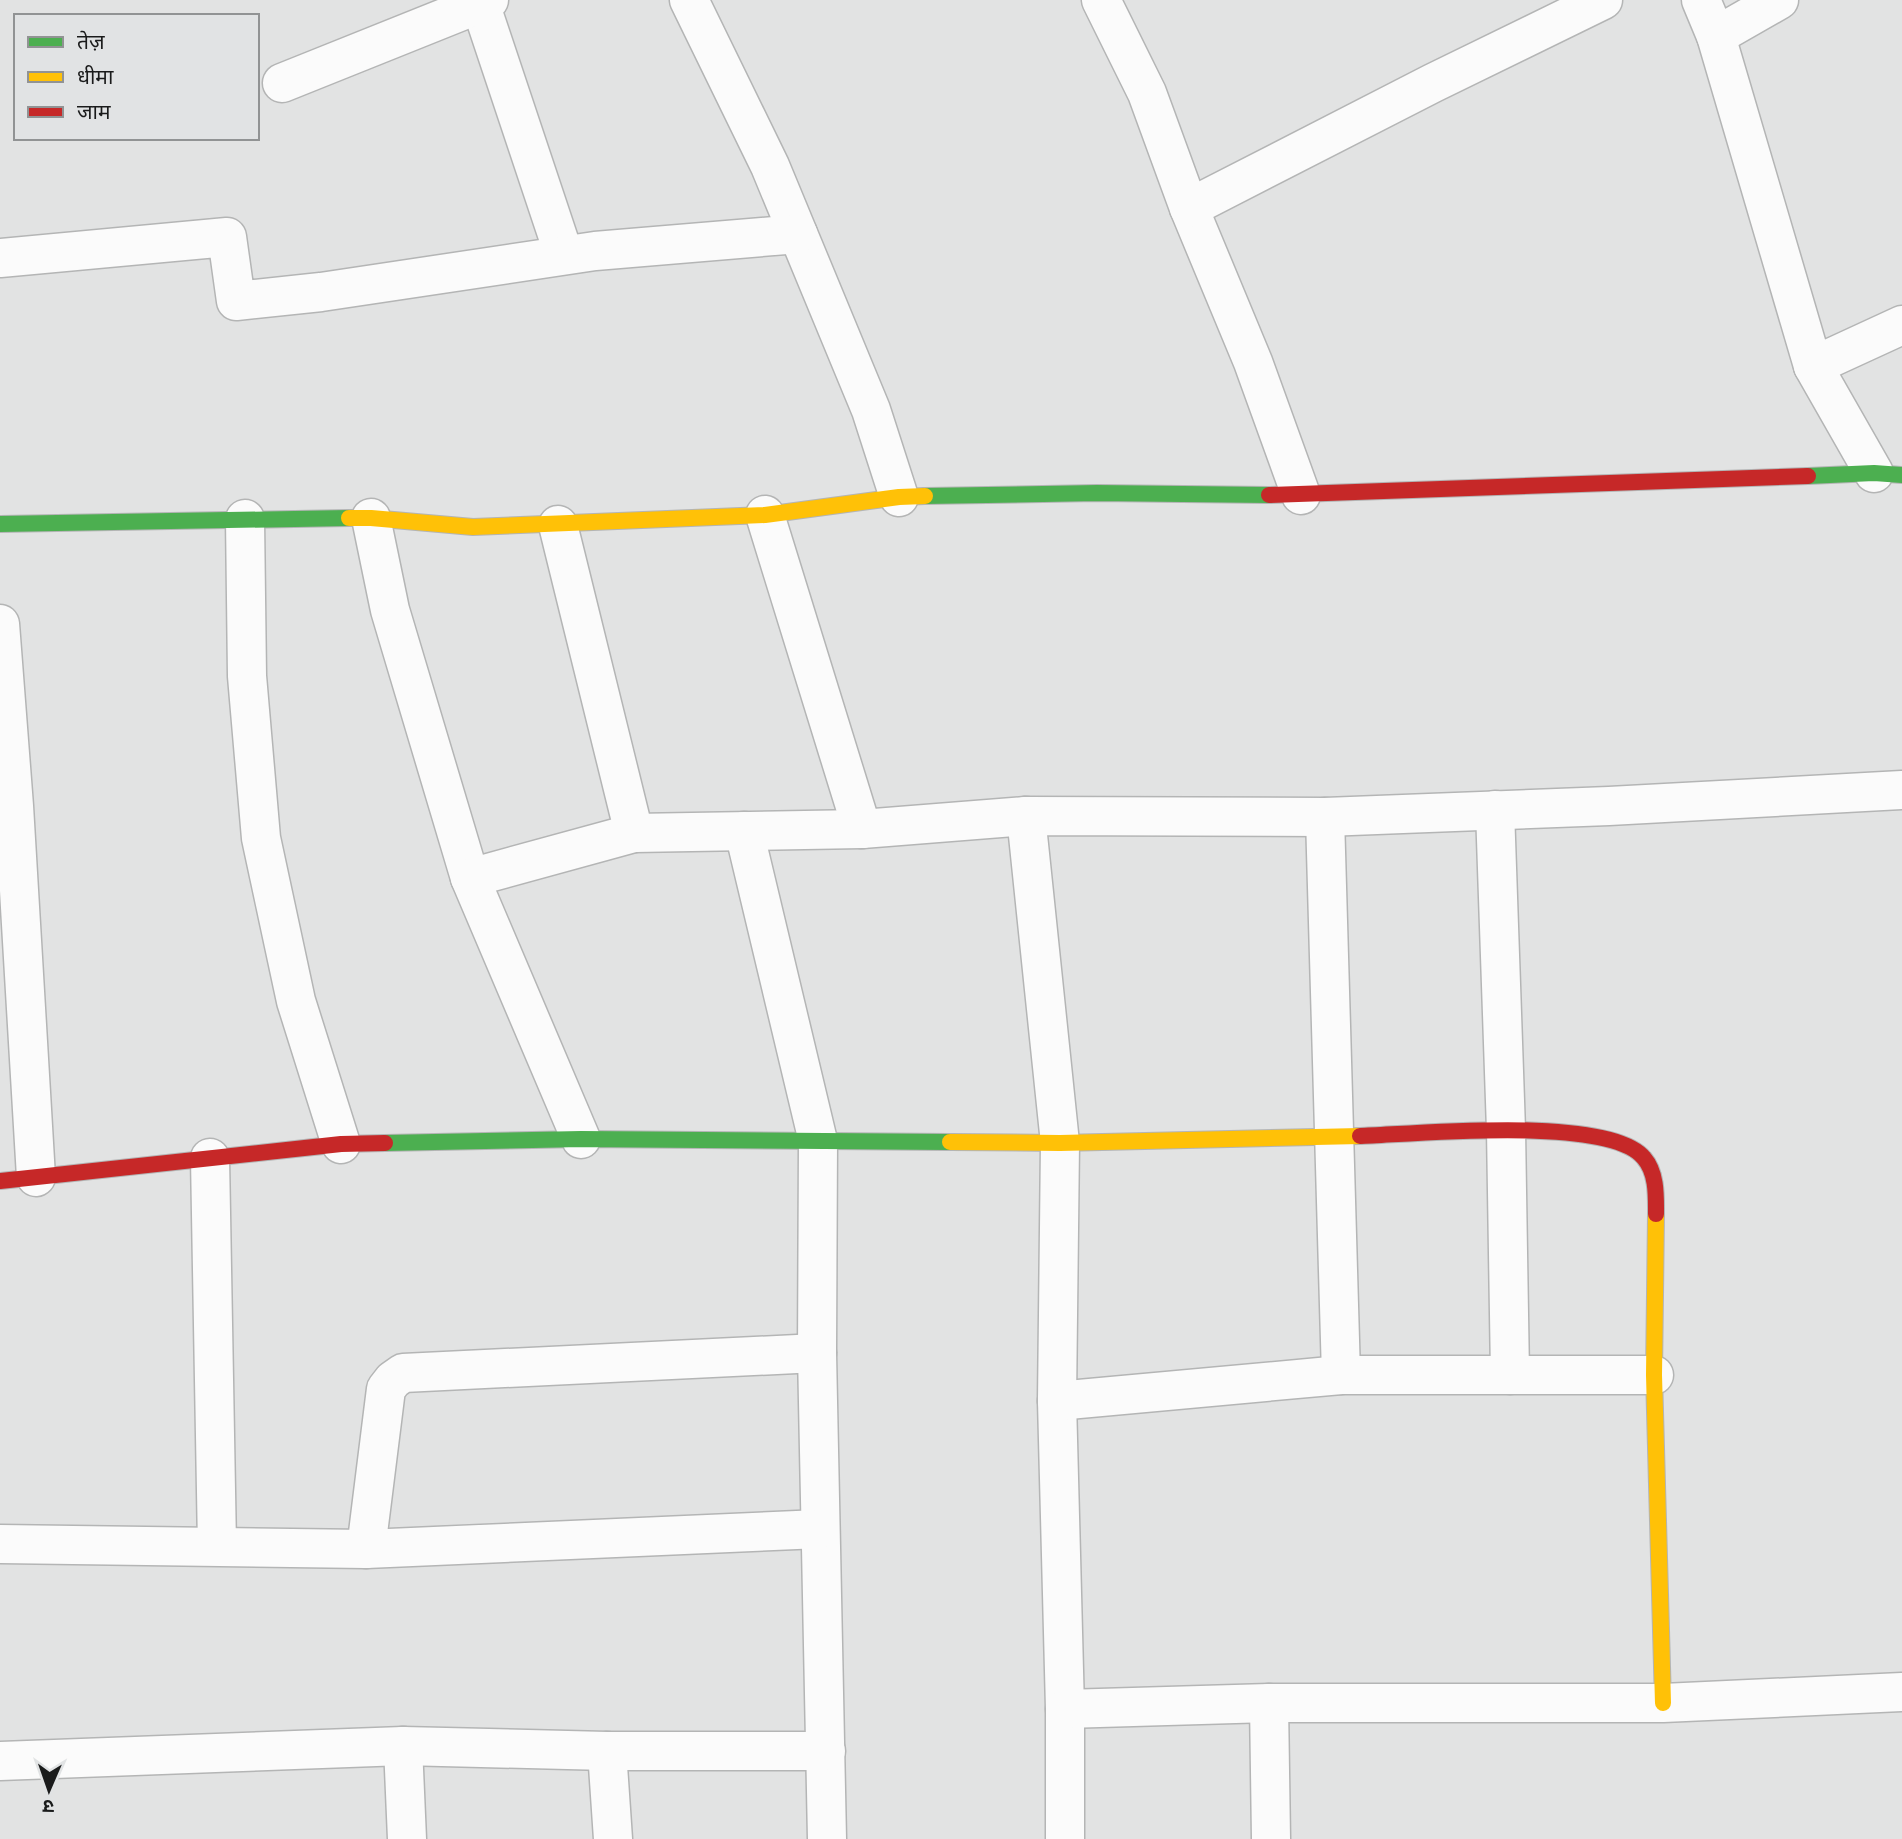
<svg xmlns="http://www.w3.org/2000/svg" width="1902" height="1839" font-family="'PT Sans','Noto Sans Devanagari',sans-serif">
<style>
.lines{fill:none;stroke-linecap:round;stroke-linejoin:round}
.street-casing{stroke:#b4b5b5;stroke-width:41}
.fast-casing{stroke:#b4b5b5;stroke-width:18}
.slow-casing{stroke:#b4b5b5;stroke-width:18}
.jam-casing{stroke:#b4b5b5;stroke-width:18}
.street{stroke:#fbfbfb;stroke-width:38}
.fast{stroke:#4caf50;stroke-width:16}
.slow{stroke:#ffc107;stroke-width:16}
.jam{stroke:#c62828;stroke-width:16}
</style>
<rect width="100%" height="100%" fill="#e2e3e3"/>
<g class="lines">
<defs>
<g id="street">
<path d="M689,0L770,166L871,410L899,497"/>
<path d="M1101,0L1147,93L1189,208L1253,362L1301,495"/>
<path d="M1701,0L1716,36L1813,366L1874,473"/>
<path d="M480,3L564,255"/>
<path d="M1716,36L1779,0"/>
<path d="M282,83L489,0"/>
<path d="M1189,208L1433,83L1603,0"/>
<path d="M0,258L227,237L236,301L321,292L595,251L798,234"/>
<path d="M1813,366L1902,325"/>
<path d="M765,515L862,829"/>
<path d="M371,518L390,610L470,878L581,1139"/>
<path d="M245,519L247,676L261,838L296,1001L341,1144"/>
<path d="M558,525L634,833"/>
<path d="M0,624L14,806L36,1177"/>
<path d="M1495,810L1506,1130L1510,1375"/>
<path d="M1026,816L1060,1143L1057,1401L1065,1709V1839"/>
<path d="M1325,817L1341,1375"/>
<path d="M744,831L818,1141L817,1353L827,1839"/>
<path d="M470,878L634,833L862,829L1026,816L1325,817L1609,806L1902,790"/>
<path d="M210,1158L217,1546"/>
<path d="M1057,1401L1341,1375H1654"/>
<path d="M0,1544L366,1549L820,1529"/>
<path d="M366,1549L386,1389L393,1380L403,1373L817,1353"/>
<path d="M1269,1703L1271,1839"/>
<path d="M1065,1709L1269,1703H1663L1902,1692"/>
<path d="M403,1746L407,1839"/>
<path d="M607,1751L613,1839"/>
<path d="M0,1761L403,1746L607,1751H826"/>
</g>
<g id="fast">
<path d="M1808,476L1874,473L1902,475"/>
<path d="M925,496L1097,493L1269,495"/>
<path d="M0,524L349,518"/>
<path d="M385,1143L581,1139L950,1142"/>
</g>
<g id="slow">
<path d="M349,518H371L473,527L765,515L899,497L925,496"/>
<path d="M950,1142L1060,1143L1360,1136"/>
<path d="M1656,1214L1654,1375L1663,1703"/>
</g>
<g id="jam">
<path d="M1269,495L1808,476"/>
<path d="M1360,1136C1416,1134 1610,1115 1644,1158C1657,1173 1656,1196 1656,1214"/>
<path d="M0,1181L341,1144L385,1143"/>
</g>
</defs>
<use href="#street" class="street-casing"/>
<use href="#fast" class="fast-casing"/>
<use href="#slow" class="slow-casing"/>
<use href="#jam" class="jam-casing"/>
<use href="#street" class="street"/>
<use href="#fast" class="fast"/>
<use href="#slow" class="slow"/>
<use href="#jam" class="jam"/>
</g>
<rect x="14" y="14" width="245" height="126" fill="#e1e3e4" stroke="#919394" stroke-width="2"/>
<rect x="28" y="37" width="35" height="10" fill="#4caf50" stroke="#919394" stroke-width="2"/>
<text x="77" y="49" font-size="21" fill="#1a1b1b">तेज़</text>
<rect x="28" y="72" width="35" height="10" fill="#ffc107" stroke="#919394" stroke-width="2"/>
<text x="77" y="84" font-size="21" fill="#1a1b1b">धीमा</text>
<rect x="28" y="107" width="35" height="10" fill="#c62828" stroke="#919394" stroke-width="2"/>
<text x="77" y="119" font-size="21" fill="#1a1b1b">जाम</text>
<g transform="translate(49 1790) rotate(182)" stroke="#e1e3e4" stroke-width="5" paint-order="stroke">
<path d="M0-5L12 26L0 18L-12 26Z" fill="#1a1b1b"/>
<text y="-10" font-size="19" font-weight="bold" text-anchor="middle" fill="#1a1b1b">उ</text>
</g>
</svg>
